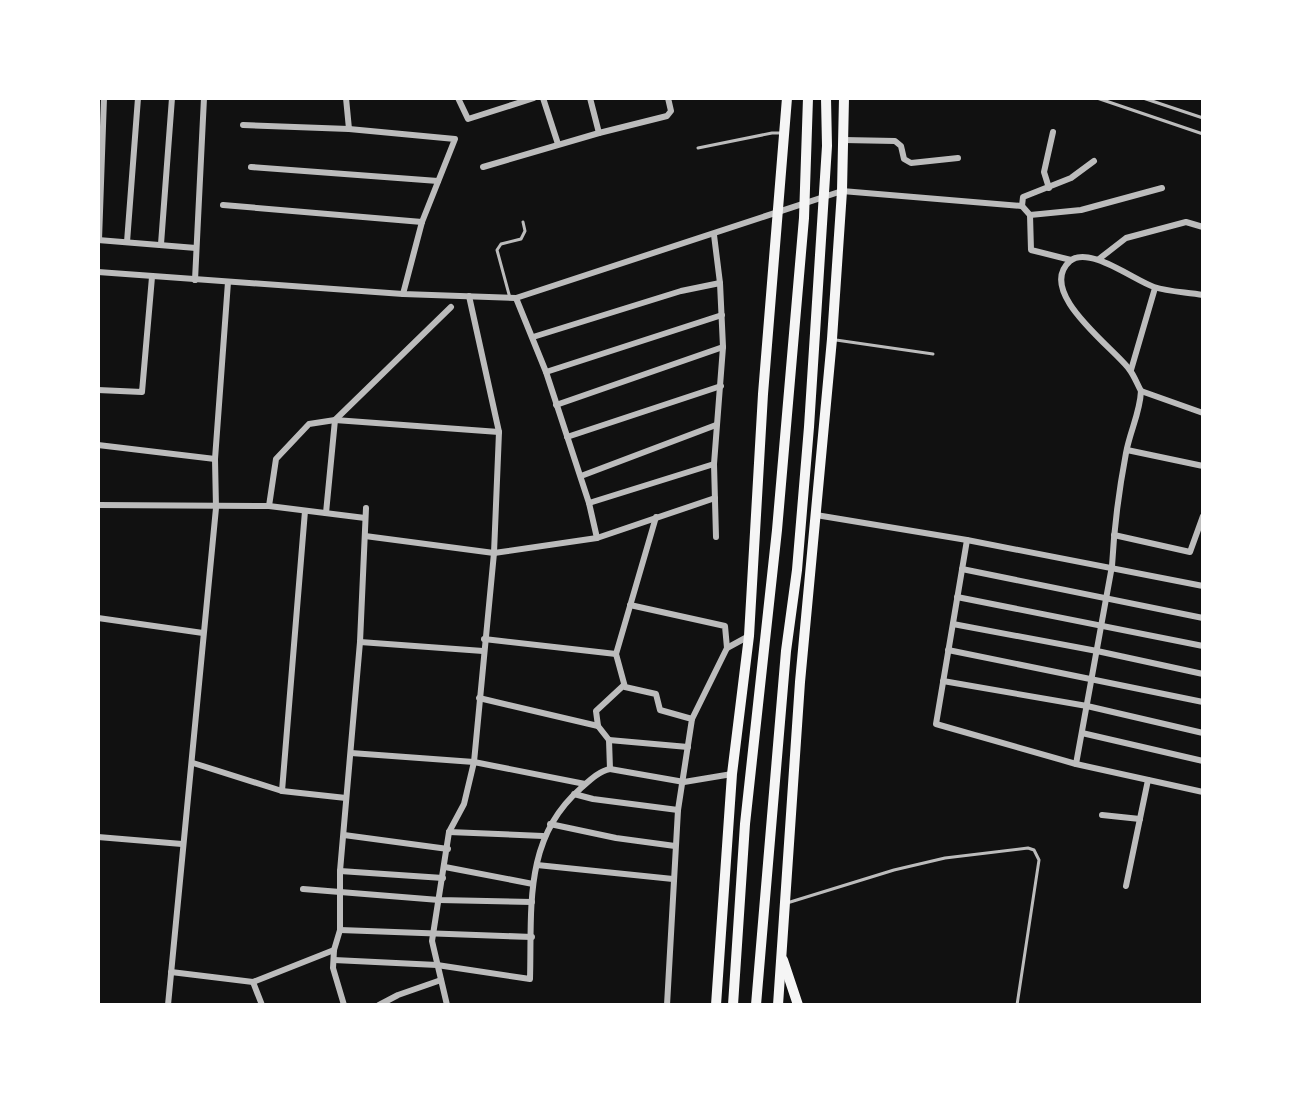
<svg xmlns="http://www.w3.org/2000/svg" width="1301" height="1103" font-family="Barlow,sans-serif">
<style>
.lines{fill:none;stroke-linecap:round;stroke-linejoin:round}
.service{stroke:#bcbcbc;stroke-width:3}
.minor{stroke:#bcbcbc;stroke-width:6}
.primary{stroke:#f5f5f5;stroke-width:10}
</style>
<rect width="100%" height="100%" fill="#111"/>
<g class="lines">
<g class="service">
<path d="M1097,98L1203,134"/>
<path d="M1143,98L1203,118"/>
<path d="M698,148L772,133H781"/>
<path d="M510,298L497,250L501,244L521,239L525,231L523,222"/>
<path d="M836,340L933,354"/>
<path d="M787,903L894,870L945,858L1028,848L1034,850L1039,860L1017,1005"/>
</g>
<g class="minor">
<path d="M346,98L349,129"/>
<path d="M458,98L468,119L534,98"/>
<path d="M543,98L558,144"/>
<path d="M590,98L599,133"/>
<path d="M243,125L349,129L455,139L422,222L403,294"/>
<path d="M844,140L895,141L901,146L904,159L911,163L958,158"/>
<path d="M251,167L438,181"/>
<path d="M483,167L599,133L667,116L671,111L668,98"/>
<path d="M1049,188L1044,172L1053,132"/>
<path d="M223,205L422,222"/>
<path d="M1022,206L1023,197L1071,178L1094,161"/>
<path d="M1030,215L1081,210L1162,188"/>
<path d="M714,235L720,283L723,347L714,464L716,537"/>
<path d="M98,240L196,248"/>
<path d="M99,240L104,98"/>
<path d="M127,242L138,98"/>
<path d="M161,244L172,98"/>
<path d="M1099,259L1126,238L1186,222L1203,227"/>
<path d="M98,272L403,294L516,298L842,191L1022,206L1030,215L1031,250L1071,260"/>
<path d="M195,280L204,98"/>
<path d="M1203,295C1187,292 1169,292 1154,287C1135,281 1089,245 1070,261C1035,292 1114,348 1129,369C1134,375 1137,384 1141,391L1203,413"/>
<path d="M516,298L546,372L589,503L597,538"/>
<path d="M533,337L681,291L720,283"/>
<path d="M1131,370L1155,288"/>
<path d="M546,372L722,315"/>
<path d="M98,390L142,392L152,277"/>
<path d="M556,405L723,347"/>
<path d="M567,437L721,386"/>
<path d="M98,445L215,459"/>
<path d="M1127,450L1203,466"/>
<path d="M581,476L716,425"/>
<path d="M589,503L714,464"/>
<path d="M98,505L269,506L365,518"/>
<path d="M269,506L276,459L309,424L335,420L499,432"/>
<path d="M326,513L335,420L451,307"/>
<path d="M816,515L967,540L1203,586"/>
<path d="M656,517L616,654L625,687L656,694L660,710L692,719L678,810L667,1005"/>
<path d="M1114,535L1190,552L1203,516"/>
<path d="M365,536L494,553L597,538L715,498"/>
<path d="M967,540L936,724L1076,764L1203,792"/>
<path d="M962,569L1203,618"/>
<path d="M957,597L1203,646"/>
<path d="M630,605L725,626L727,648"/>
<path d="M98,618L203,633"/>
<path d="M953,624L1097,651L1203,674"/>
<path d="M484,639L616,654"/>
<path d="M360,642L483,651"/>
<path d="M948,650L1203,702"/>
<path d="M943,681L1087,706L1203,733"/>
<path d="M479,698L598,726"/>
<path d="M692,719L727,648L749,636"/>
<path d="M1082,733L1203,761"/>
<path d="M609,740L688,747"/>
<path d="M351,753L474,762L585,784"/>
<path d="M193,763L282,791L346,798"/>
<path d="M1076,764L1112,566C1114,528 1119,490 1126,453C1130,431 1140,413 1141,391"/>
<path d="M610,769L684,782L732,774"/>
<path d="M282,791L305,511"/>
<path d="M574,794L593,799L678,810"/>
<path d="M1102,815L1140,819"/>
<path d="M550,824L616,838L675,846"/>
<path d="M449,832L543,836"/>
<path d="M344,835L448,849"/>
<path d="M98,837L182,844"/>
<path d="M537,865L673,879"/>
<path d="M445,867L533,884"/>
<path d="M340,871L443,878"/>
<path d="M1126,886L1148,780"/>
<path d="M303,889L439,900L532,902"/>
<path d="M340,930L532,937"/>
<path d="M334,960L437,965L530,979C532,909 523,839 580,789C589,781 599,771 610,769L609,740L598,726L596,711L624,685"/>
<path d="M171,972L253,982L334,950"/>
<path d="M253,982L262,1005"/>
<path d="M168,1005L216,508L215,459L228,282"/>
<path d="M344,1005L333,968L334,950L340,930V871L360,642L366,508"/>
<path d="M379,1005L398,995L441,980"/>
<path d="M447,1005L432,941L449,832L464,804L474,762L494,553L499,432L469,296"/>
</g>
<g class="primary">
<path d="M783,960L798,1005"/>
<path d="M716,1005L732,774L749,636L763,394L787,98"/>
<path d="M733,1005L745,824L777,530L804,218L808,98"/>
<path d="M756,1005L786,651L797,570L809,427L827,146L826,98"/>
<path d="M778,1005L800,682L832,339L842,191L844,98"/>
</g>
</g>
<rect width="1301" height="1103" fill="none" stroke="#ffffff" stroke-width="200"/>
</svg>
